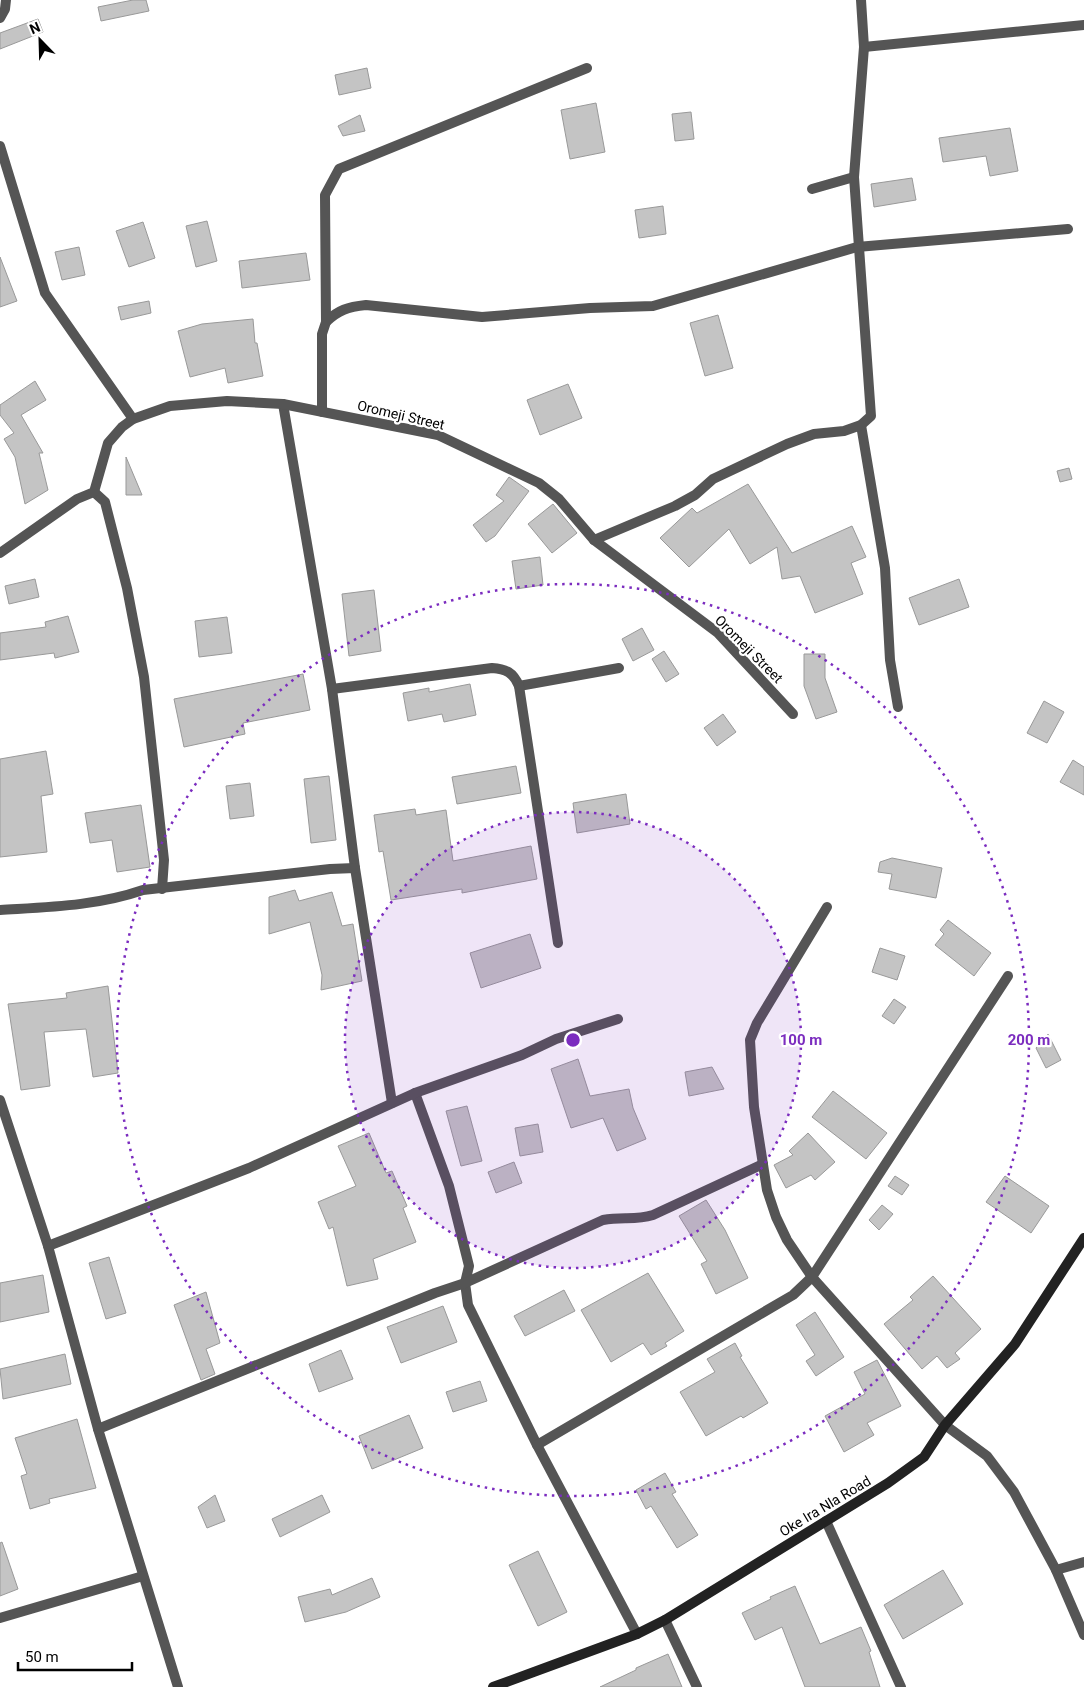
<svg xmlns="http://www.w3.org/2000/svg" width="1084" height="1687" font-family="Roboto,sans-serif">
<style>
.building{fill:#c4c4c4;stroke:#999}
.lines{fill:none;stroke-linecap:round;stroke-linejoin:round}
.street{stroke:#555;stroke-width:10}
.secondary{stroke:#222;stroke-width:10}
.ring{fill:none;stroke:#7b2cbf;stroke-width:2.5;stroke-dasharray:2.5 5}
.labels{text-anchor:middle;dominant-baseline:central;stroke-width:4.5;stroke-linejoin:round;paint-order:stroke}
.street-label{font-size:14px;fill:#000;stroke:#fff}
.centre{fill:#7b2cbf;stroke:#fff;stroke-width:2.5}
.ring-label{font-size:15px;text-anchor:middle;font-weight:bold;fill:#7b2cbf;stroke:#fff;stroke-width:4.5;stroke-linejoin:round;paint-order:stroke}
</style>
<rect width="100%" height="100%" fill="#fff"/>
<g class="building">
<path d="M133,0H146L149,11L101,21L98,7Z"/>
<path d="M38,19L43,32L0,49V33Z"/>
<path d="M367,68L371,88L339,95L335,75Z"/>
<path d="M596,103L605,152L570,159L561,110Z"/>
<path d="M691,112L694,139L675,141L672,114Z"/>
<path d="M360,115L365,131L343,136L338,126Z"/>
<path d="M1010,128L1018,171L990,176L986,156L943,162L939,138Z"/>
<path d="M912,178L916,200L874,207L871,184Z"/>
<path d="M663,206L666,234L639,238L635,210Z"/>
<path d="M207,221L217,261L196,267L186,226Z"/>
<path d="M143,222L155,258L129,267L116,231Z"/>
<path d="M79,247L85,275L62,280L55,252Z"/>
<path d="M306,253L310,280L242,288L239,261Z"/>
<path d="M0,257L17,301L0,307Z"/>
<path d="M149,301L151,313L121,320L118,307Z"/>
<path d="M718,315L733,368L705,376L690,323Z"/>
<path d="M253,319L255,343H257L263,376L228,383L225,368L190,377L178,331L202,324Z"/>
<path d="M35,381L46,400L21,415L43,453H39L48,490L25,504L15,457L4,439L14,433L0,415V405Z"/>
<path d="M568,384L582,418L540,435L527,400Z"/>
<path d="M126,457L142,495H126Z"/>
<path d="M1069,468L1072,479L1060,482L1057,471Z"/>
<path d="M509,477L529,491L495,536L486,542L473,525L504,501L496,495Z"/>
<path d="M748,484L792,553L852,526L866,557L851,563L863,594L815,613L800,576L782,579L777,547L750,564L729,529L689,567L660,538L692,508L697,513Z"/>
<path d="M553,504L577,533L552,553L528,524Z"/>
<path d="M540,557L543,585L516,589L512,561Z"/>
<path d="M35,579L39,597L9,604L5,586Z"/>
<path d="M959,579L969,607L919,625L909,598Z"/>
<path d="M374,590L381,651L349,656L342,594Z"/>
<path d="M68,616L79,652L55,658L54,653L0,660V633L46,627L45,622Z"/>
<path d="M227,617L232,653L199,657L195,621Z"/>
<path d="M642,628L654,650L633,661L622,639Z"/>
<path d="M664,651L679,674L666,682L652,659Z"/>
<path d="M804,654H825V678L837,712L816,719L804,686Z"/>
<path d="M303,674L310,710L243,723L245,734L184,747L174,699Z"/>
<path d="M470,684L476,715L444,722L442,714L408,721L403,693L429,688V692Z"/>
<path d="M1044,701L1064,712L1047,743L1027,733Z"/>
<path d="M723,714L736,732L717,746L704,728Z"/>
<path d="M46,751L53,794L41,796L47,852L0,857V759Z"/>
<path d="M1073,760L1084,767V795L1060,782Z"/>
<path d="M516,766L521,793L457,804L452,777Z"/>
<path d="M329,776L336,840L311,843L304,779Z"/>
<path d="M250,783L254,816L230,819L226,786Z"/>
<path d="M626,794L630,824L577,833L573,803Z"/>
<path d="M141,805L150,867L117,872L112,840L90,843L85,813Z"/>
<path d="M415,809L416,815L446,810L453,861L531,846L537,879L462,893V889L391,900L383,851L379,852L374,815Z"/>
<path d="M892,858L942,868L936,898L889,889L892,874L878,872L880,862Z"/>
<path d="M295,890L299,901L332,892L342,926L353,924L362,981L321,990L322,975L310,922L269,934V897Z"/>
<path d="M948,920L991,953L974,976L935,945L944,934L940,930Z"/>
<path d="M530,934L541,968L481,988L470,953Z"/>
<path d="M880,948L905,956L897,980L872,972Z"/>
<path d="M108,986L118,1073L93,1077L86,1029L44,1032L50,1086L21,1090L8,1004L67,998L66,993Z"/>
<path d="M894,999L906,1007L894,1024L882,1016Z"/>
<path d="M1048,1034L1061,1060L1046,1068L1036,1048Z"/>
<path d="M578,1059L590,1096L629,1089L633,1108L646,1139L617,1151L603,1118L571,1128L551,1069Z"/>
<path d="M712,1067L724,1089L689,1096L685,1072Z"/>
<path d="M833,1091L887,1133L866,1159L812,1117Z"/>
<path d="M467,1106L482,1161L461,1166L446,1111Z"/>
<path d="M538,1124L543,1152L520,1156L515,1128Z"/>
<path d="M369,1133L386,1173L392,1171L407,1206L403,1208L416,1242L373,1259L378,1279L347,1286L333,1227L329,1229L318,1202L356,1186L338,1146Z"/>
<path d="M808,1133L835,1162L815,1180L811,1175L786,1188L774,1165L793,1155L789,1151Z"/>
<path d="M514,1162L522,1183L496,1193L488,1172Z"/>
<path d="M895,1176L909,1185L902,1195L888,1186Z"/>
<path d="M1005,1176L1049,1206L1031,1233L986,1202Z"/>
<path d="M706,1200L725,1230L748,1278L716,1294L701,1264L707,1261L679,1216Z"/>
<path d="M882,1205L893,1214L879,1230L869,1220Z"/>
<path d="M109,1257L126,1313L106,1319L89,1263Z"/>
<path d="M648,1273L684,1331L665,1343L667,1346L651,1355L643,1343L611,1362L581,1310Z"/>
<path d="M43,1275L49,1312L0,1322V1283Z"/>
<path d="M933,1276L981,1329L955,1353L960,1359L947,1368L937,1356L922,1369L884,1324L913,1300L910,1297Z"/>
<path d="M564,1290L575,1311L525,1336L514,1316Z"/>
<path d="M206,1292L220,1343L206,1349L215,1374L201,1380L174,1305Z"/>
<path d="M443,1306L457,1342L401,1363L387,1327Z"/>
<path d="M815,1312L844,1357L816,1376L806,1361L815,1355L796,1325Z"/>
<path d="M735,1343L742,1356L740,1357L768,1403L743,1418L741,1416L706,1436L680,1392L715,1372L707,1359Z"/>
<path d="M341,1350L353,1379L319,1392L309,1364Z"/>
<path d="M65,1354L71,1384L3,1399L0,1369Z"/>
<path d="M877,1360L901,1406L867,1423L874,1435L844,1452L825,1416L865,1394L854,1372Z"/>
<path d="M480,1381L487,1401L453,1412L446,1392Z"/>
<path d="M409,1415L423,1448L372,1469L359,1436Z"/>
<path d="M77,1419L96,1488L49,1499L50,1503L30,1509L21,1476L27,1474L15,1438Z"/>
<path d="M665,1473L676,1492L672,1494L698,1535L677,1548L651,1506L646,1509L636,1490Z"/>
<path d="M215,1495L225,1521L207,1528L198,1507Z"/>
<path d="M322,1495L330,1512L280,1537L272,1519Z"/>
<path d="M2,1542L18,1589L0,1596V1543Z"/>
<path d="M538,1551L567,1612L538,1626L509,1565Z"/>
<path d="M943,1570L963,1604L903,1639L884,1605Z"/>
<path d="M372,1578L380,1597L346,1612L305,1622L298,1597L330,1589L332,1595Z"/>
<path d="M795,1586L820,1644L861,1627L871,1651L869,1652L880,1687H805L782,1627L755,1640L742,1613L771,1599L770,1597Z"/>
<path d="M668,1654L682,1687H600L636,1670V1668Z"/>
</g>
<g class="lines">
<g class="street">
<path d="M0,18L5,9L6,0"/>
<path d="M864,47L1084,25"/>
<path d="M0,146L45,293L133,419"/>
<path d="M812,189L854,177"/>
<path d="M326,322C338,310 348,307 366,305L482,317L590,308L653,306L857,247L1068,229"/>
<path d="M283,404L332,689L355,868L392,1103"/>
<path d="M322,412V334L326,322L325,195L339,169L587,68"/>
<path d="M861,425L885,568L890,660L898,707"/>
<path d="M94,492L105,502L127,588L144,677L164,860L162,889"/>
<path d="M594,540L675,506L695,495L713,479L787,444L814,434L844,431L861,425L871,416L854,177L864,47L861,0"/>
<path d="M0,553L77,499L94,492L108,443L122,427L133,419L170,406L227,401L283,404L438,435L539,483L559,499L594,540L718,633L793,714"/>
<path d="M519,686L619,668"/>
<path d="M332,689L492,668C506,669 513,672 519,686L558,943"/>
<path d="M827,907L757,1023L750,1040L754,1107L767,1190L776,1217L787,1240L812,1277L945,1425L987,1456L1014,1492L1056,1570L1084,1635"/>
<path d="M0,910C48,907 97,906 143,890L330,869L355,868"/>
<path d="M415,1093L449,1186L469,1266L465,1283L468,1305L537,1445L637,1634"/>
<path d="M0,1100L48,1246L98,1429L178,1687"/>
<path d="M48,1246L249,1168L415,1093L522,1055L556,1039L618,1019"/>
<path d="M98,1429L435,1293L465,1283L603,1220C623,1216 634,1221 653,1215L763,1164"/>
<path d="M537,1445L793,1295L812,1277L1008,976"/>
<path d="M826,1521L901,1687"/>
<path d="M1056,1570L1084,1562"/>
<path d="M0,1618L143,1576"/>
<path d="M665,1620L697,1687"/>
</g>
<path class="secondary" d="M493,1687L637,1634L665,1620L888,1483L924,1457L945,1425L1015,1344L1084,1238"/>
</g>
<circle cx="573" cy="1040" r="228" fill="#7b2cbf" fill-opacity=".12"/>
<g class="ring">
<circle cx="573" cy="1040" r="228"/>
<circle cx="573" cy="1040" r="456"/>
</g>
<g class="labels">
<g class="street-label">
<text transform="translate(401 415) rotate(13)">Oromeji Street</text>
<text transform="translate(749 649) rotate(45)">Oromeji Street</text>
<text transform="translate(825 1506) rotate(-31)">Oke Ira Nla Road</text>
</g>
</g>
<circle cx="573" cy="1040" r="8" class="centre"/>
<g class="ring-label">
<text x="801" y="1045">100 m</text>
<text x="1029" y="1045">200 m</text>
</g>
<g transform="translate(40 40) rotate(337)" stroke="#ffffff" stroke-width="4" paint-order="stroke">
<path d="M0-4L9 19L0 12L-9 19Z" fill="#000000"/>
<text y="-8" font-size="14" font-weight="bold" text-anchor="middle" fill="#000000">N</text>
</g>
<path d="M18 1662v8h114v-8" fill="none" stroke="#000000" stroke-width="2.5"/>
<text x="25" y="1662" font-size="15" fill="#000000" stroke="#ffffff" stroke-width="4" paint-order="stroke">50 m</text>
</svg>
